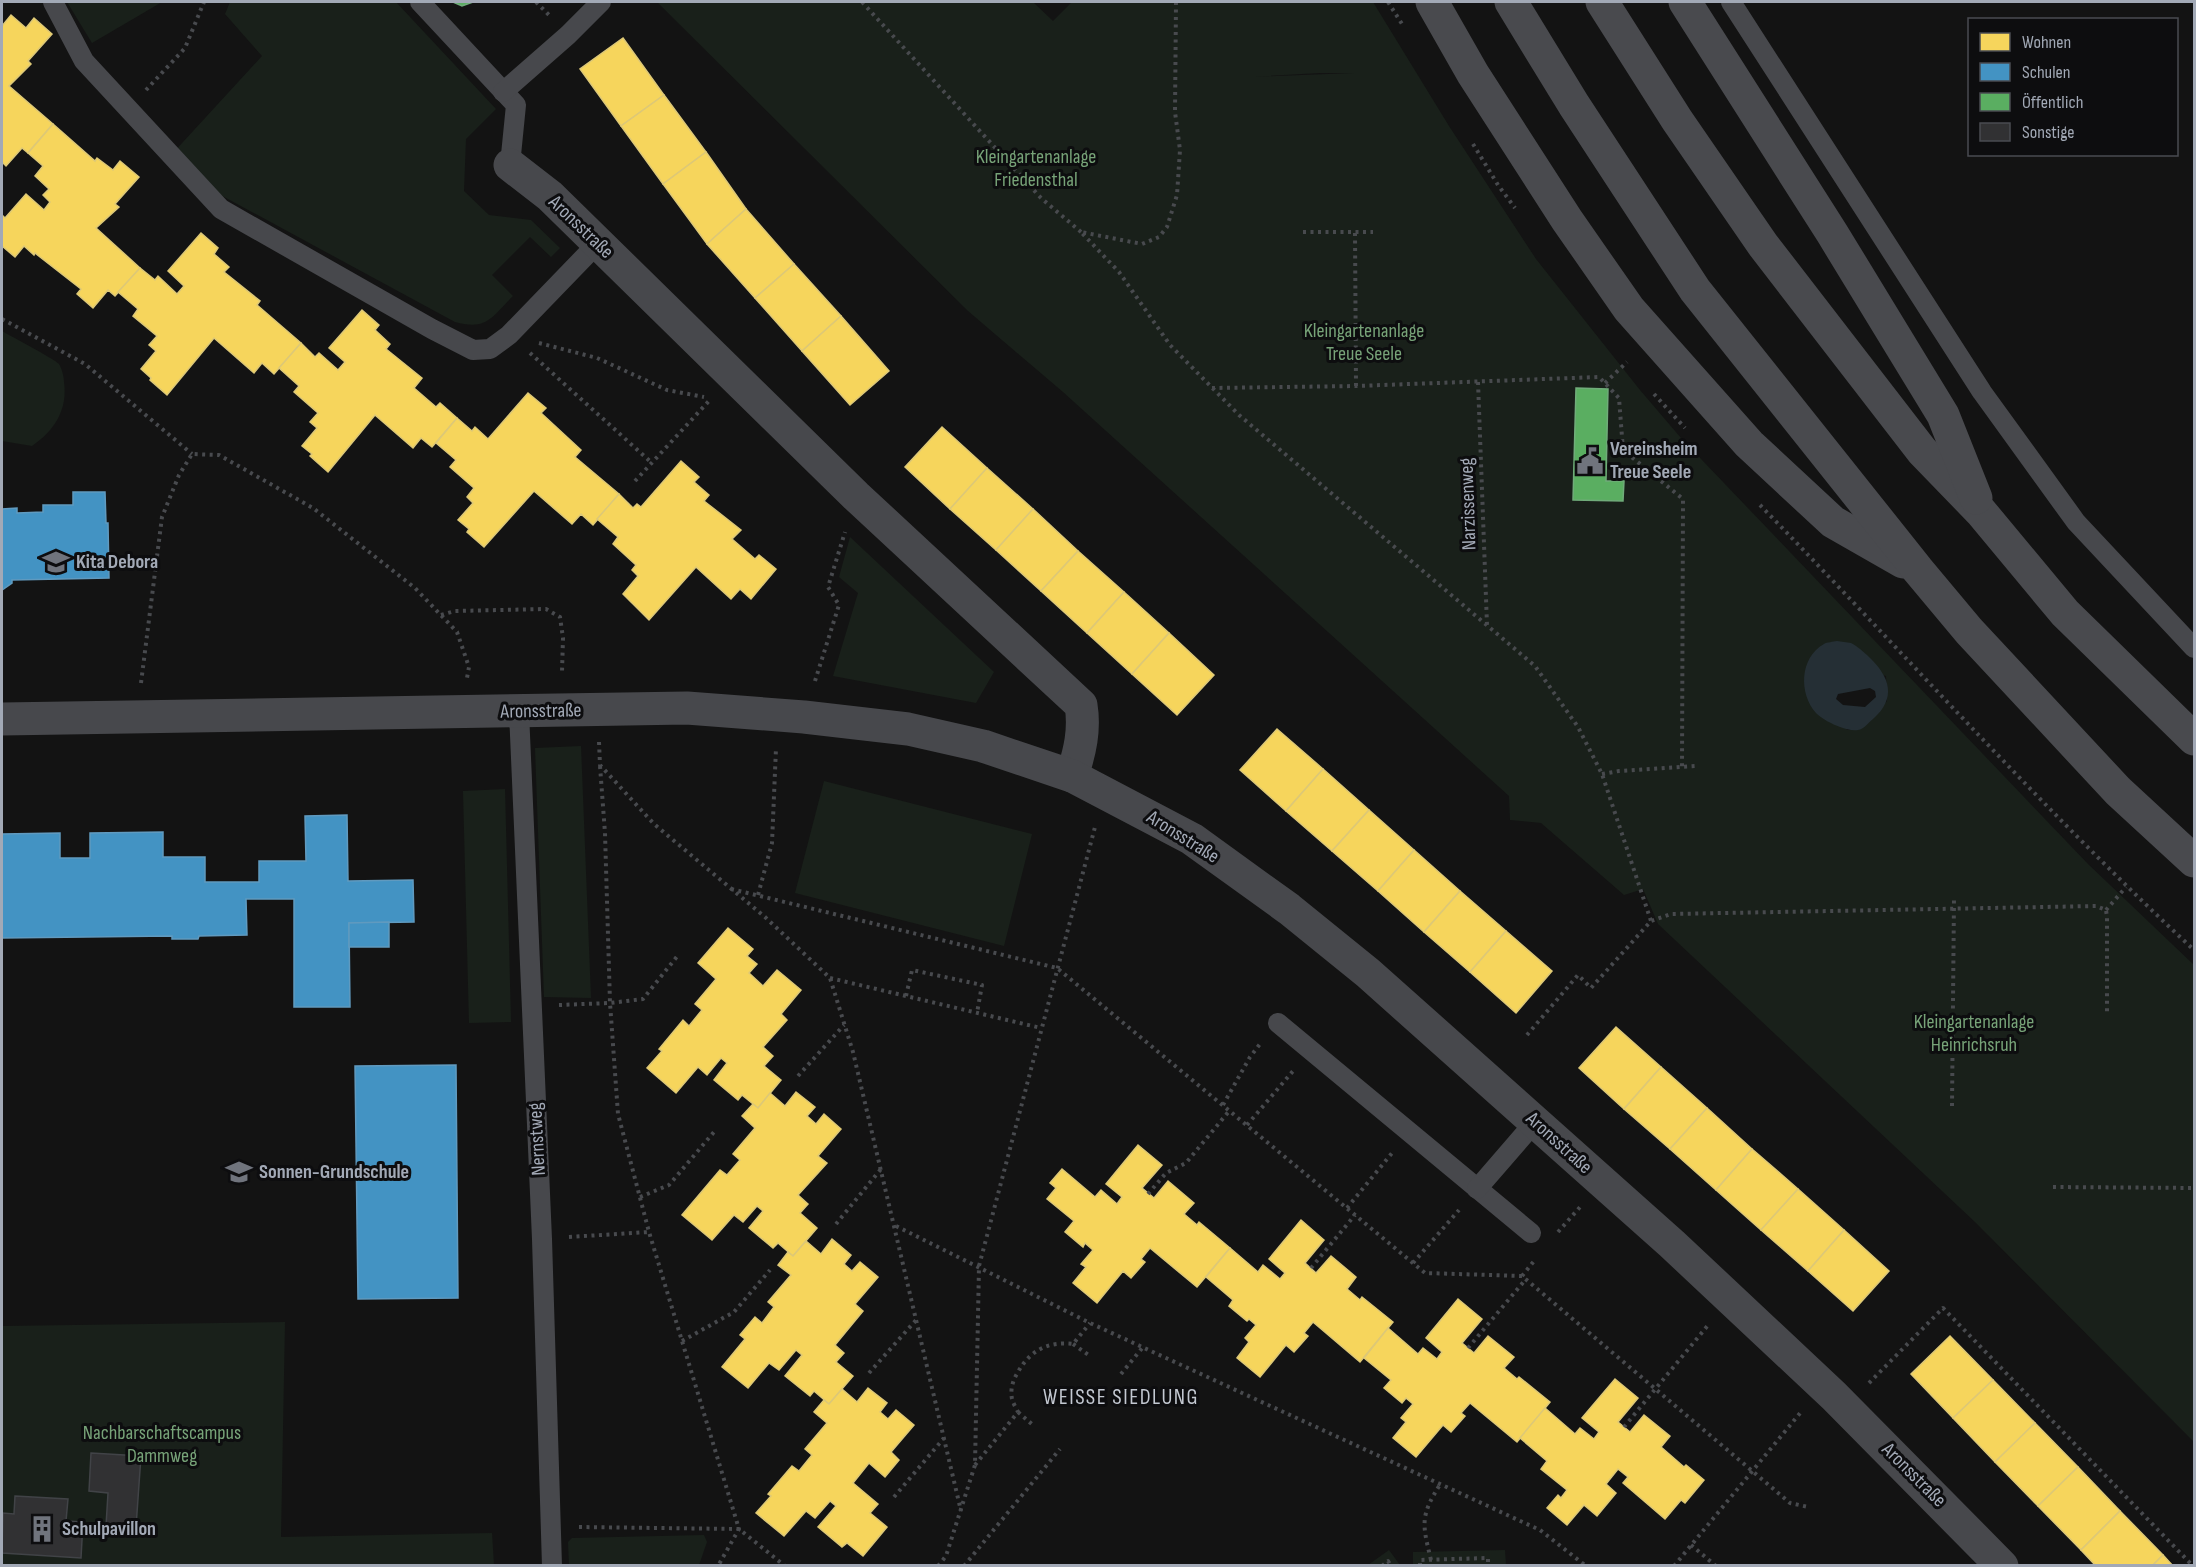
<svg xmlns="http://www.w3.org/2000/svg" width="2196" height="1567" font-family="'Sofia Sans Condensed',sans-serif">
<style>
.green{fill:#19201a;fill-rule:evenodd}
.water{fill:#252f35;fill-rule:evenodd}
.homes{fill:#f6d55c;stroke:#ddc877;stroke-width:1.5}
.schools{fill:#4393c3;stroke:#609abf;stroke-width:1.5}
.public{fill:#5aae61;stroke:#70ac7a;stroke-width:1.5}
.building{fill:#313133;stroke:#414347;stroke-width:1.5}
.lines{fill:none;stroke-linecap:round;stroke-linejoin:round}
.path{stroke:#484a4e;stroke-width:4;stroke-dasharray:3 4.5;stroke-linecap:butt}
.lane{stroke:#47484c;stroke-width:20}
.street{stroke:#47484c;stroke-width:33}
.highway{stroke:#494a4e;stroke-width:33}
.labels{text-anchor:middle;dominant-baseline:central;stroke-width:6;stroke-linejoin:round;paint-order:stroke}
.park-label{font-size:20px;fill:#77a378;stroke:#0d0d0f}
.street-label{font-size:20px;fill:#a2a9b6;stroke:#0d0d0f}
.poi-label{font-size:20px;font-weight:bold;fill:#a2a9b6;stroke:#0d0d0f;text-anchor:start}
.quarter-label{font-size:22px;letter-spacing:1.5px;fill:#c3c8d1;stroke:#0d0d0f}
</style>
<rect width="100%" height="100%" fill="#131313"/>
<g class="green">
<path d="M67,2H162L92,43Z"/>
<path d="M230,2H396L496,109L466,139L464,191L489,215L531,220L560,248L551,257L530,237L492,275L513,296C492,317 487,331 455,322L204,186L172,154L262,56L225,14Z"/>
<path d="M657,2H1033L1053,21L1072,2H1373L1449,126L1536,259L1640,390L1681,438L2088,864L2194,965V1442L1975,1222L1658,924L1643,889L1624,895L1541,823L1510,820L1509,796L1063,392L968,311ZM1320,73H1354L1249,77H1250ZM1814,653L1886,676L1887,701C1875,714 1867,731 1847,730Z"/>
<path d="M2,331C12,337 53,358 59,364C62,369 64,377 64,382C68,410 54,431 32,446L2,441Z"/>
<path d="M850,537L994,672L976,703L833,676L858,593L839,577Z"/>
<path d="M581,746L591,998L544,997L535,748Z"/>
<path d="M824,781L1032,834L1004,946L795,893Z"/>
<path d="M505,789L511,1022L469,1023L463,791Z"/>
<path d="M285,1322L281,1537L492,1533L494,1565H2V1326Z"/>
<path d="M704,1535L707,1542L699,1565H569L568,1542L572,1538Z"/>
<path d="M1389,1550L1400,1565H1368Z"/>
<path d="M1505,1550L1506,1565H1413V1552Z"/>
</g>
<path class="water" d="M1837,641C1841,642 1847,642 1851,643C1857,646 1864,652 1869,657C1890,677 1897,698 1873,719C1868,723 1864,729 1858,730C1852,731 1846,729 1840,727C1832,724 1822,719 1816,713C1799,694 1799,658 1824,644C1827,642 1833,642 1837,641ZM1870,688L1875,691L1876,697L1865,707L1843,705L1836,699L1838,694Z"/>
<g class="homes">
<path d="M11,15L26,28L34,18L52,34L28,61L31,64L9,86L53,124L28,153L22,148L6,166L2,162V26Z"/>
<path d="M623,38L664,95L621,126L580,69Z"/>
<path d="M664,95L706,152L663,184L621,126Z"/>
<path d="M53,124L95,161L97,158L113,170L120,161L139,177L115,204L119,207L96,228L140,268L115,296L108,290L93,308L77,294L81,289L35,253L34,255L24,246L15,257L2,246V215L5,218L26,194L44,210L50,202L43,195L49,189L35,176L43,166L28,153Z"/>
<path d="M706,152L746,209L707,244L663,184Z"/>
<path d="M746,209L794,264L755,298L707,244Z"/>
<path d="M201,233L218,248L214,254L229,267L224,272L260,301L257,305L301,343L274,374L262,363L254,373L214,338L167,395L150,380L151,378L141,369L156,351L149,345L157,336L133,316L138,309L118,292L140,268L155,280L158,276L177,294L184,286L168,271Z"/>
<path d="M794,264L841,316L802,351L755,298Z"/>
<path d="M362,310L379,325L375,330L390,344L386,349L422,378L414,388L436,407L440,403L457,418L432,447L421,438L413,448L375,415L328,472L310,456L312,454L302,446L317,428L310,422L318,413L294,392L299,386L279,368L301,343L315,357L319,353L338,370L345,362L329,348Z"/>
<path d="M841,316L889,371L850,405L802,351Z"/>
<path d="M528,393L546,408L541,413L581,450L575,457L619,494L593,525L581,514L572,524L534,491L484,547L467,532L469,529L458,520L473,503L467,497L474,488L450,467L456,460L436,443L457,418L472,431L475,427L488,439Z"/>
<path d="M942,427L987,468L950,509L905,467Z"/>
<path d="M681,461L699,477L694,482L709,495L704,501L741,530L732,539L755,559L759,555L776,569L751,599L740,589L731,599L696,567L649,620L623,594L638,576L632,570L636,565L613,544L618,537L597,519L619,494L633,508L637,504L641,507Z"/>
<path d="M987,468L1033,509L996,550L950,509Z"/>
<path d="M1033,509L1078,551L1041,591L996,550Z"/>
<path d="M1078,551L1124,592L1087,633L1041,591Z"/>
<path d="M1124,592L1169,633L1132,674L1087,633Z"/>
<path d="M1169,633L1214,675L1177,715L1132,674Z"/>
<path d="M1277,729L1323,769L1286,811L1240,770Z"/>
<path d="M1323,769L1369,810L1332,851L1286,811Z"/>
<path d="M1369,810L1414,850L1378,891L1332,851Z"/>
<path d="M1414,850L1460,891L1424,932L1378,891Z"/>
<path d="M1460,891L1506,931L1470,972L1424,932Z"/>
<path d="M728,928L753,949L747,956L757,964L749,973L763,986L777,970L801,990L781,1014L787,1020L763,1047L773,1056L764,1066L781,1080L758,1108L742,1095L738,1100L714,1080L727,1063L721,1058L707,1075L698,1067L676,1093L647,1068L662,1051L659,1049L683,1020L689,1026L702,1010L695,1004L716,979L698,963Z"/>
<path d="M1506,931L1552,971L1516,1013L1470,972Z"/>
<path d="M1616,1027L1661,1067L1624,1109L1579,1068Z"/>
<path d="M1661,1067L1707,1108L1670,1149L1624,1109Z"/>
<path d="M796,1092L815,1107L807,1116L816,1124L824,1114L841,1129L818,1156L827,1163L798,1195L808,1204L800,1213L817,1228L793,1256L778,1243L773,1248L749,1228L763,1211L757,1206L743,1222L734,1215L712,1240L682,1215L720,1170L727,1175L740,1160L733,1154L755,1128L742,1116L753,1104L758,1108L770,1093L785,1106Z"/>
<path d="M1707,1108L1752,1149L1716,1190L1670,1149Z"/>
<path d="M1138,1145L1162,1165L1142,1188L1154,1198L1168,1181L1194,1203L1184,1214L1197,1225L1199,1222L1230,1248L1197,1287L1150,1248L1141,1259L1145,1262L1131,1278L1123,1271L1097,1303L1073,1283L1086,1267L1081,1264L1093,1250L1085,1243L1083,1247L1065,1232L1074,1221L1047,1199L1056,1188L1050,1183L1062,1169L1095,1197L1101,1190L1117,1204L1122,1197L1106,1184Z"/>
<path d="M1752,1149L1798,1189L1761,1230L1716,1190Z"/>
<path d="M1798,1189L1844,1230L1808,1271L1761,1230Z"/>
<path d="M1301,1220L1324,1240L1305,1263L1316,1273L1331,1256L1356,1277L1347,1289L1360,1300L1362,1297L1393,1322L1360,1362L1313,1322L1304,1333L1308,1336L1294,1352L1286,1345L1260,1377L1237,1358L1249,1342L1245,1338L1256,1325L1249,1319L1247,1321L1229,1306L1233,1300L1206,1277L1230,1248L1258,1272L1263,1265L1280,1279L1285,1273L1269,1259Z"/>
<path d="M1844,1230L1889,1271L1853,1311L1808,1271Z"/>
<path d="M832,1239L851,1255L844,1264L852,1271L860,1262L878,1277L855,1304L863,1311L835,1345L844,1353L836,1362L853,1376L829,1404L814,1391L810,1396L785,1376L802,1355L796,1350L779,1370L769,1363L748,1388L722,1367L745,1339L740,1335L755,1317L762,1323L774,1307L768,1302L791,1275L778,1265L788,1252L793,1256L806,1241L821,1254Z"/>
<path d="M1458,1299L1482,1319L1462,1343L1474,1353L1488,1336L1514,1357L1504,1368L1517,1379L1519,1377L1550,1402L1517,1442L1470,1403L1461,1413L1465,1416L1451,1432L1443,1425L1416,1457L1393,1438L1406,1422L1401,1418L1413,1404L1406,1398L1402,1403L1384,1388L1391,1380L1364,1358L1388,1328L1418,1354L1423,1348L1437,1359L1442,1352L1426,1338Z"/>
<path d="M1950,1336L1993,1380L1953,1418L1911,1374Z"/>
<path d="M1615,1379L1638,1398L1618,1422L1630,1432L1644,1415L1670,1436L1661,1447L1684,1467L1686,1465L1704,1480L1685,1503L1681,1500L1665,1519L1623,1483L1628,1477L1618,1469L1606,1484L1616,1493L1597,1516L1584,1505L1567,1525L1547,1508L1558,1495L1561,1498L1567,1490L1541,1469L1547,1461L1520,1438L1545,1408L1575,1434L1580,1428L1594,1439L1599,1432L1582,1418Z"/>
<path d="M1993,1380L2035,1423L1995,1462L1953,1418Z"/>
<path d="M868,1388L887,1403L880,1412L888,1419L896,1410L914,1425L891,1452L899,1460L885,1477L869,1463L853,1483L878,1504L870,1513L887,1527L863,1556L847,1543L842,1547L818,1527L836,1506L830,1501L815,1518L806,1511L784,1536L756,1513L771,1496L768,1494L792,1466L799,1471L812,1455L805,1449L827,1423L814,1412L824,1400L829,1404L842,1389L857,1402Z"/>
<path d="M2035,1423L2078,1467L2038,1506L1995,1462Z"/>
<path d="M2078,1467L2120,1511L2081,1550L2038,1506Z"/>
<path d="M2120,1511L2163,1555L2152,1566H2096L2081,1550Z"/>
<path d="M2163,1555L2173,1566H2152Z"/>
</g>
<g class="schools">
<path d="M73,492H105L106,523H108L109,578L12,580V583L2,590V509L17,508V513L43,512V505H73Z"/>
<path d="M347,815L348,881L413,880L414,922L349,923L350,1007H294V899H246L247,935L199,936L198,939H172V936L2,938V834L60,833V858H90V833L163,832V857H205V882H259V861H306L305,816Z"/>
<path d="M389,922V947H349V923Z"/>
<path d="M456,1065L458,1298L358,1299L355,1066Z"/>
</g>
<g class="public">
<path d="M453,2H473L462,6Z"/>
<path d="M1576,388L1608,389L1606,481H1624L1623,501L1573,500Z"/>
</g>
<g class="building">
<path d="M91,1453L141,1456L136,1527L106,1526L108,1493L89,1491Z"/>
<path d="M15,1496L68,1499L66,1521L83,1522L81,1558L2,1553L3,1513L14,1514Z"/>
</g>
<g class="lines">
<g class="path">
<path d="M536,2L549,15"/>
<path d="M862,2L1041,198L1081,232"/>
<path d="M1176,2L1175,112L1180,150L1177,195L1167,227L1159,237L1142,244L1081,232L1119,272L1170,345L1239,415L1535,666L1578,727L1602,774L1651,921"/>
<path d="M1388,2L1402,24"/>
<path d="M146,90L185,48L204,2"/>
<path d="M1473,144L1498,185L1515,208"/>
<path d="M1303,232H1373"/>
<path d="M1355,233L1356,386"/>
<path d="M2,319L85,364L192,454"/>
<path d="M539,343L597,358L667,390L704,397"/>
<path d="M530,353L652,463"/>
<path d="M1478,382L1487,625"/>
<path d="M1605,383L1627,362"/>
<path d="M1212,388L1356,386L1599,377L1619,398L1623,450L1683,499L1682,768"/>
<path d="M1654,394L1685,428"/>
<path d="M635,481L709,401"/>
<path d="M1760,505C1904,653 2042,809 2194,950"/>
<path d="M441,615L455,611L546,609L560,617L563,638L562,672"/>
<path d="M815,681L839,605L828,587L845,532"/>
<path d="M141,683L162,517L179,475L192,454L219,455L313,508L415,588L457,632L469,667L467,678"/>
<path d="M599,742L600,765L654,824L765,917L830,978L853,1052L961,1511"/>
<path d="M600,766L605,833L610,1003L618,1114L649,1232L739,1529L718,1566"/>
<path d="M1602,774L1619,771L1695,766"/>
<path d="M731,889L1057,968L1425,1273L1522,1276L1790,1503L1808,1507"/>
<path d="M758,895L772,843L776,748"/>
<path d="M2106,910L2126,887"/>
<path d="M830,978L1041,1028"/>
<path d="M906,996L912,970L982,985L977,1013"/>
<path d="M559,1005L610,1003L643,999L679,954"/>
<path d="M1527,1035L1578,975L1591,988L1651,921L1671,914L2096,906L2106,910L2107,917V1015"/>
<path d="M798,1076L844,1025"/>
<path d="M1223,1105L1250,1057L1260,1044"/>
<path d="M1952,1106L1954,898"/>
<path d="M1247,1125L1293,1071"/>
<path d="M2053,1187L2194,1188"/>
<path d="M1148,1194L1166,1173L1186,1163L1230,1110"/>
<path d="M640,1197L669,1185L714,1132"/>
<path d="M1347,1208L1392,1153"/>
<path d="M836,1224L881,1169"/>
<path d="M896,1226L1090,1323L1540,1530L1586,1566"/>
<path d="M1558,1232L1581,1206"/>
<path d="M569,1237L649,1232"/>
<path d="M1413,1263L1459,1210"/>
<path d="M1311,1268L1355,1215"/>
<path d="M1522,1276L1534,1261"/>
<path d="M682,1341L734,1312L770,1270"/>
<path d="M1073,1344L1090,1356"/>
<path d="M1468,1348L1526,1279"/>
<path d="M869,1373L917,1319"/>
<path d="M1121,1374L1143,1347"/>
<path d="M1869,1383L1943,1308L2193,1566"/>
<path d="M1018,1412L1034,1426"/>
<path d="M1624,1427L1709,1324"/>
<path d="M975,1465L1018,1412C1016,1408 1013,1403 1012,1399C1010,1389 1013,1380 1018,1372C1030,1350 1049,1341 1073,1344L1090,1323"/>
<path d="M894,1497L944,1438"/>
<path d="M579,1527L739,1529L785,1566"/>
<path d="M1691,1545L1716,1566"/>
<path d="M1431,1560C1422,1523 1420,1516 1441,1483"/>
<path d="M938,1566L946,1556L975,1465L979,1266L1095,827"/>
<path d="M964,1566L1060,1449"/>
<path d="M1382,1566L1388,1561L1391,1566"/>
<path d="M1420,1566V1560L1488,1558V1566"/>
<path d="M1674,1566L1801,1412"/>
</g>
<g class="lane">
<path d="M53,2L84,61L221,209L432,329L473,350L490,349L509,335L598,243"/>
<path d="M420,2L516,105L510,165"/>
<path d="M1731,2L1982,392L2076,522L2194,648"/>
<path d="M503,92L568,35L601,2"/>
<path d="M519,712L542,1239L552,1566"/>
<path d="M1278,1023L1531,1233"/>
<path d="M1477,1189L1535,1122"/>
</g>
<g class="street">
<path d="M510,165L550,196L856,496L1081,705C1085,730 1080,751 1072,776"/>
<path d="M2,719L687,708L804,717L908,729L983,746L1072,776L1192,839L1289,909L1368,973L1672,1244L1834,1396L2002,1566"/>
</g>
<g class="highway">
<path d="M1432,2L1473,74L1567,220L1629,309L1749,444L1833,522L1903,562"/>
<path d="M1511,2L1574,105L1695,290L1918,570L1969,631L2118,791L2194,861"/>
<path d="M1602,2L1677,120L1763,245L1922,451L1981,512L2065,613L2194,739"/>
<path d="M1685,2L1832,233L1943,415L1976,498"/>
</g>
</g>
<defs>
<symbol id="civic-bare" viewBox="-9 -9 18 18"><path d="M-.6-6.5H3V-4.5H.6V-3L4-1V1h2V6H-6V1h2V-1L-.6-3ZM-1.2 2.5V6h2.4V2.5Z" fill="#70747d" stroke="#0d0d0f" stroke-width="2.5" paint-order="stroke"/></symbol>
<symbol id="school-bare" viewBox="-9 -9 18 18"><path d="M0-5L7-2L0 1L-7-2ZM-4 1L0 2.5L4 1V4Q0 6-4 4Z" fill="#70747d" stroke="#0d0d0f" stroke-width="2.5" paint-order="stroke"/></symbol>
<symbol id="building-bare" viewBox="-9 -9 18 18"><path d="M-4-6H4V6H1V3H-1V6H-4ZM-2.5-4.3h1.7v1.8h-1.7ZM.8-4.3h1.7v1.8H.8ZM-2.5-1h1.7V.8h-1.7ZM.8-1h1.7V.8H.8Z" fill="#70747d" stroke="#0d0d0f" stroke-width="2.5" paint-order="stroke"/></symbol>
</defs>
<g fill-rule="evenodd">
<use href="#civic-bare" x="1571" y="442" width="38" height="38"/>
<use href="#school-bare" x="37" y="543" width="38" height="38"/>
<use href="#school-bare" x="220" y="1153" width="38" height="38"/>
<use href="#building-bare" x="23" y="1510" width="38" height="38"/>
</g>
<g class="labels">
<g class="park-label">
<text x="1036" y="157">Kleingartenanlage<tspan x="1036" dy="23">Friedensthal</tspan></text>
<text x="1364" y="331">Kleingartenanlage<tspan x="1364" dy="23">Treue Seele</tspan></text>
<text x="1974" y="1022">Kleingartenanlage<tspan x="1974" dy="23">Heinrichsruh</tspan></text>
<text x="162" y="1433">Nachbarschaftscampus<tspan x="162" dy="23">Dammweg</tspan></text>
</g>
<g class="street-label">
<text transform="translate(581 227) rotate(44)">Aronsstraße</text>
<text transform="translate(1468 504) rotate(-92)">Narzissenweg</text>
<text transform="translate(541 711) rotate(-1)">Aronsstraße</text>
<text transform="translate(1183 837) rotate(32)">Aronsstraße</text>
<text transform="translate(537 1139) rotate(-93)">Nernstweg</text>
<text transform="translate(1559 1143) rotate(42)">Aronsstraße</text>
<text transform="translate(1914 1475) rotate(45)">Aronsstraße</text>
</g>
<g class="poi-label">
<text x="1610" y="449">Vereinsheim<tspan x="1610" dy="23">Treue Seele</tspan></text>
<text x="76" y="562">Kita Debora</text>
<text x="259" y="1172">Sonnen-Grundschule</text>
<text x="62" y="1529">Schulpavillon</text>
</g>
<g class="quarter-label">
<text x="1121" y="1397">WEISSE SIEDLUNG</text>
</g>
</g>
<rect width="2196" height="1567" fill="none" stroke="#a2a9b6" stroke-width="6"/>
<rect x="1968" y="18" width="210" height="138" fill="#0d0d0f" stroke="#494b52" stroke-width="1.5"/>
<rect x="1980" y="33" width="30" height="18" fill="#f6d55c" stroke="#494b52" stroke-width="1.5"/>
<text x="2022" y="48" font-size="18" fill="#a2a9b6">Wohnen</text>
<rect x="1980" y="63" width="30" height="18" fill="#4393c3" stroke="#494b52" stroke-width="1.5"/>
<text x="2022" y="78" font-size="18" fill="#a2a9b6">Schulen</text>
<rect x="1980" y="93" width="30" height="18" fill="#5aae61" stroke="#494b52" stroke-width="1.5"/>
<text x="2022" y="108" font-size="18" fill="#a2a9b6">Öffentlich</text>
<rect x="1980" y="123" width="30" height="18" fill="#313133" stroke="#494b52" stroke-width="1.5"/>
<text x="2022" y="138" font-size="18" fill="#a2a9b6">Sonstige</text>
</svg>
